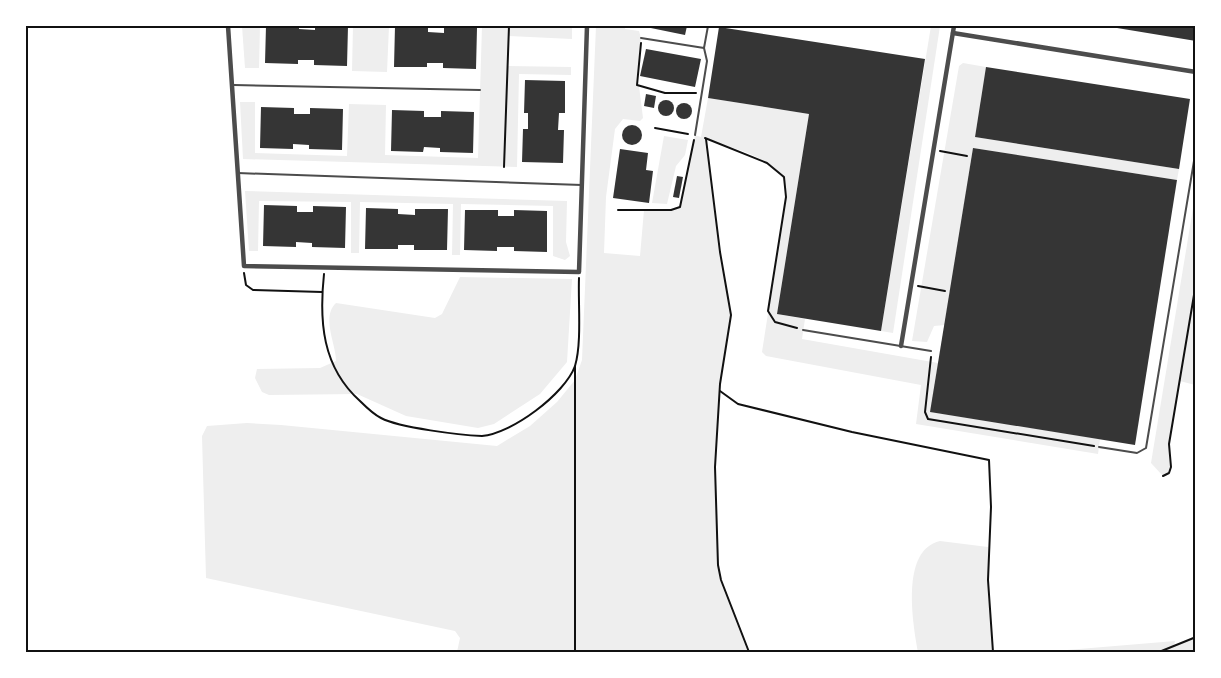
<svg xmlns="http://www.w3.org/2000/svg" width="1221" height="678" font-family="Cabin,sans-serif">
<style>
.green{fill:#eee}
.building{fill:#353535}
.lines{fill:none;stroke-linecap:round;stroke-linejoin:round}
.path{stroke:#111;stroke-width:2}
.service{stroke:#4c4c4c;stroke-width:2}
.minor{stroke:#4c4c4c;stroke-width:4.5}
.neatline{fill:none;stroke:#111;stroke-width:2}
</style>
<rect width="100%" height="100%" fill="#fff"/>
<g class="green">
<path d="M242,26H260L259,68H245Z"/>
<path d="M353,26H389L387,72L352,71Z"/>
<path d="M482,26H572V39L509,36L508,66L571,67V75L519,74L517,167L243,159L240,102H255V153L347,156L349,104L386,105L385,155L478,158Z"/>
<path d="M596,26H625V29L639,31L641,38L636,83L639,86L643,118L640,121L623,119L615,129L606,197L604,253L640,256L644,210H671L680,206L695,135L701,137L708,98L809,114L777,314L805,319L802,339L938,363L931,412L1100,439L1098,454L916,424L921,385L766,356L762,352L786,197C790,159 735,150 707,139L720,252L731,315L720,384L715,467L718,565L721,580L749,652H457L460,638L455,631L206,578L202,436L207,426L247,423L281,425L497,446L530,426L557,402L575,380L582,360Z"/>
<path d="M931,26H940L893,333L881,331Z"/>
<path d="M963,63L986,67L975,137L1179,169L1177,180L973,148L945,325L934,326L927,342L912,341L959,66Z"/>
<path d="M664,136L688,140L685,155L676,166L667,204L652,203Z"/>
<path d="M245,191L567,201L566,242L570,256L565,260L553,256V206L461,204L460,255H452L453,204L360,202L359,253H351V202L259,201L258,251H249Z"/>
<path d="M1195,196V385L1180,381L1169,444L1170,471L1163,476L1151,463Z"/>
<path d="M460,277L572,279L567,362L540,394L494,424L478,428L406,416L357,394L269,395L262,392L255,378L257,369L320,368L336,361C336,344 321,317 336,303L435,318L442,314Z"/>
<path d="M940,541L988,547V594L993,652H918C913,624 900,550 940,541Z"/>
<path d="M1195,637V652H1043L1175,641L1174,646Z"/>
</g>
<g class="building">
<path d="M266,26H299V29L315,30V26H348L347,66L314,65V60H298V64L265,63Z"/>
<path d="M395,26L428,27V32L444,33V27L477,28L476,69L443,68V63H427V67H394Z"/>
<path d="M641,26H687L685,35Z"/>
<path d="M1111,26H1196V41L1111,27Z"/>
<path d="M719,27L925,59L881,331L777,314L809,114L708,98Z"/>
<path d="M646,49L701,59L695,87L640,76Z"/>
<path d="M986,67L1190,99L1179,169L975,137Z"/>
<path d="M525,80L565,81V113H559L558,130H564L563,163L522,162L523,129H528V113H524Z"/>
<path d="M646,94L656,96L654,108L644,106Z"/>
<circle cx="666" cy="108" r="8"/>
<circle cx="684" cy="111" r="8"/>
<path d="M261,107L294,108V114H310V108L343,109L342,150L309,149V145L293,144V149L260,148Z"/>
<path d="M392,110L424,111V117H441V111L474,112L473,153L440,152V148L424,147L423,152L391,151Z"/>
<circle cx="632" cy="135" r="10"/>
<path d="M973,148L1177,180L1135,445L930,412Z"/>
<path d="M620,149L648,153L646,170L653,171L649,203L613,198Z"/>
<path d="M677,176L683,177L679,198L673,197Z"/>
<path d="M264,205L297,206V212H313V206L346,207L345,248L312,247V243L296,242V247L263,246Z"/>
<path d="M366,208L398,209V214L415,215V209H448L447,250H414V245H398V249H365Z"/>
<path d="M465,210H498V216H514V210L547,211V252L514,251V247H497V251L464,250Z"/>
</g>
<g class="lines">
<g class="path">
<path d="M641,43L637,85L665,93H696"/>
<path d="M655,128L688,134"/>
<path d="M705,138L767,163L784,177L786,197L768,311L775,322L797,328"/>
<path d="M706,139L720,252L731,315L720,384L715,467L718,565L721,580L749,652"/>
<path d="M940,151L967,156"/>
<path d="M504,167L509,26"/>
<path d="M618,210H671L680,207L694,140"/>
<path d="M244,273L246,285L253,290L322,292"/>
<path d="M324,274C319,321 322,367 360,401C366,407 373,414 381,418C400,428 460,435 482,436C511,434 565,394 575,366C582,343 578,303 579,278"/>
<path d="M918,286L945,291"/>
<path d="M931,357L925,412L928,419L1094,446"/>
<path d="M720,391L738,404L852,432L989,460L991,507L988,580L993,652"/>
<path d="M1163,476L1169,473L1171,467L1169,444L1196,283"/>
<path d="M575,652V366"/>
<path d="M1159,652L1196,637"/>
</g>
<g class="service">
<path d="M641,38L704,48L708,26"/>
<path d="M234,85L480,90"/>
<path d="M695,135L707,61L704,48"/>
<path d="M238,173L582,185"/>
<path d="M803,330L931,351"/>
<path d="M1099,447L1137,453L1146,448L1196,149"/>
</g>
<g class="minor">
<path d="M228,26L244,266L579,272L587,26"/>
<path d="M953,33L1196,72"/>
<path d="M901,346L954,26"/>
</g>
</g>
<rect width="1221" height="678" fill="none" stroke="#ffffff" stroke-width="54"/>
<rect x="27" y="27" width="1167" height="624" class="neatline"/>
</svg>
